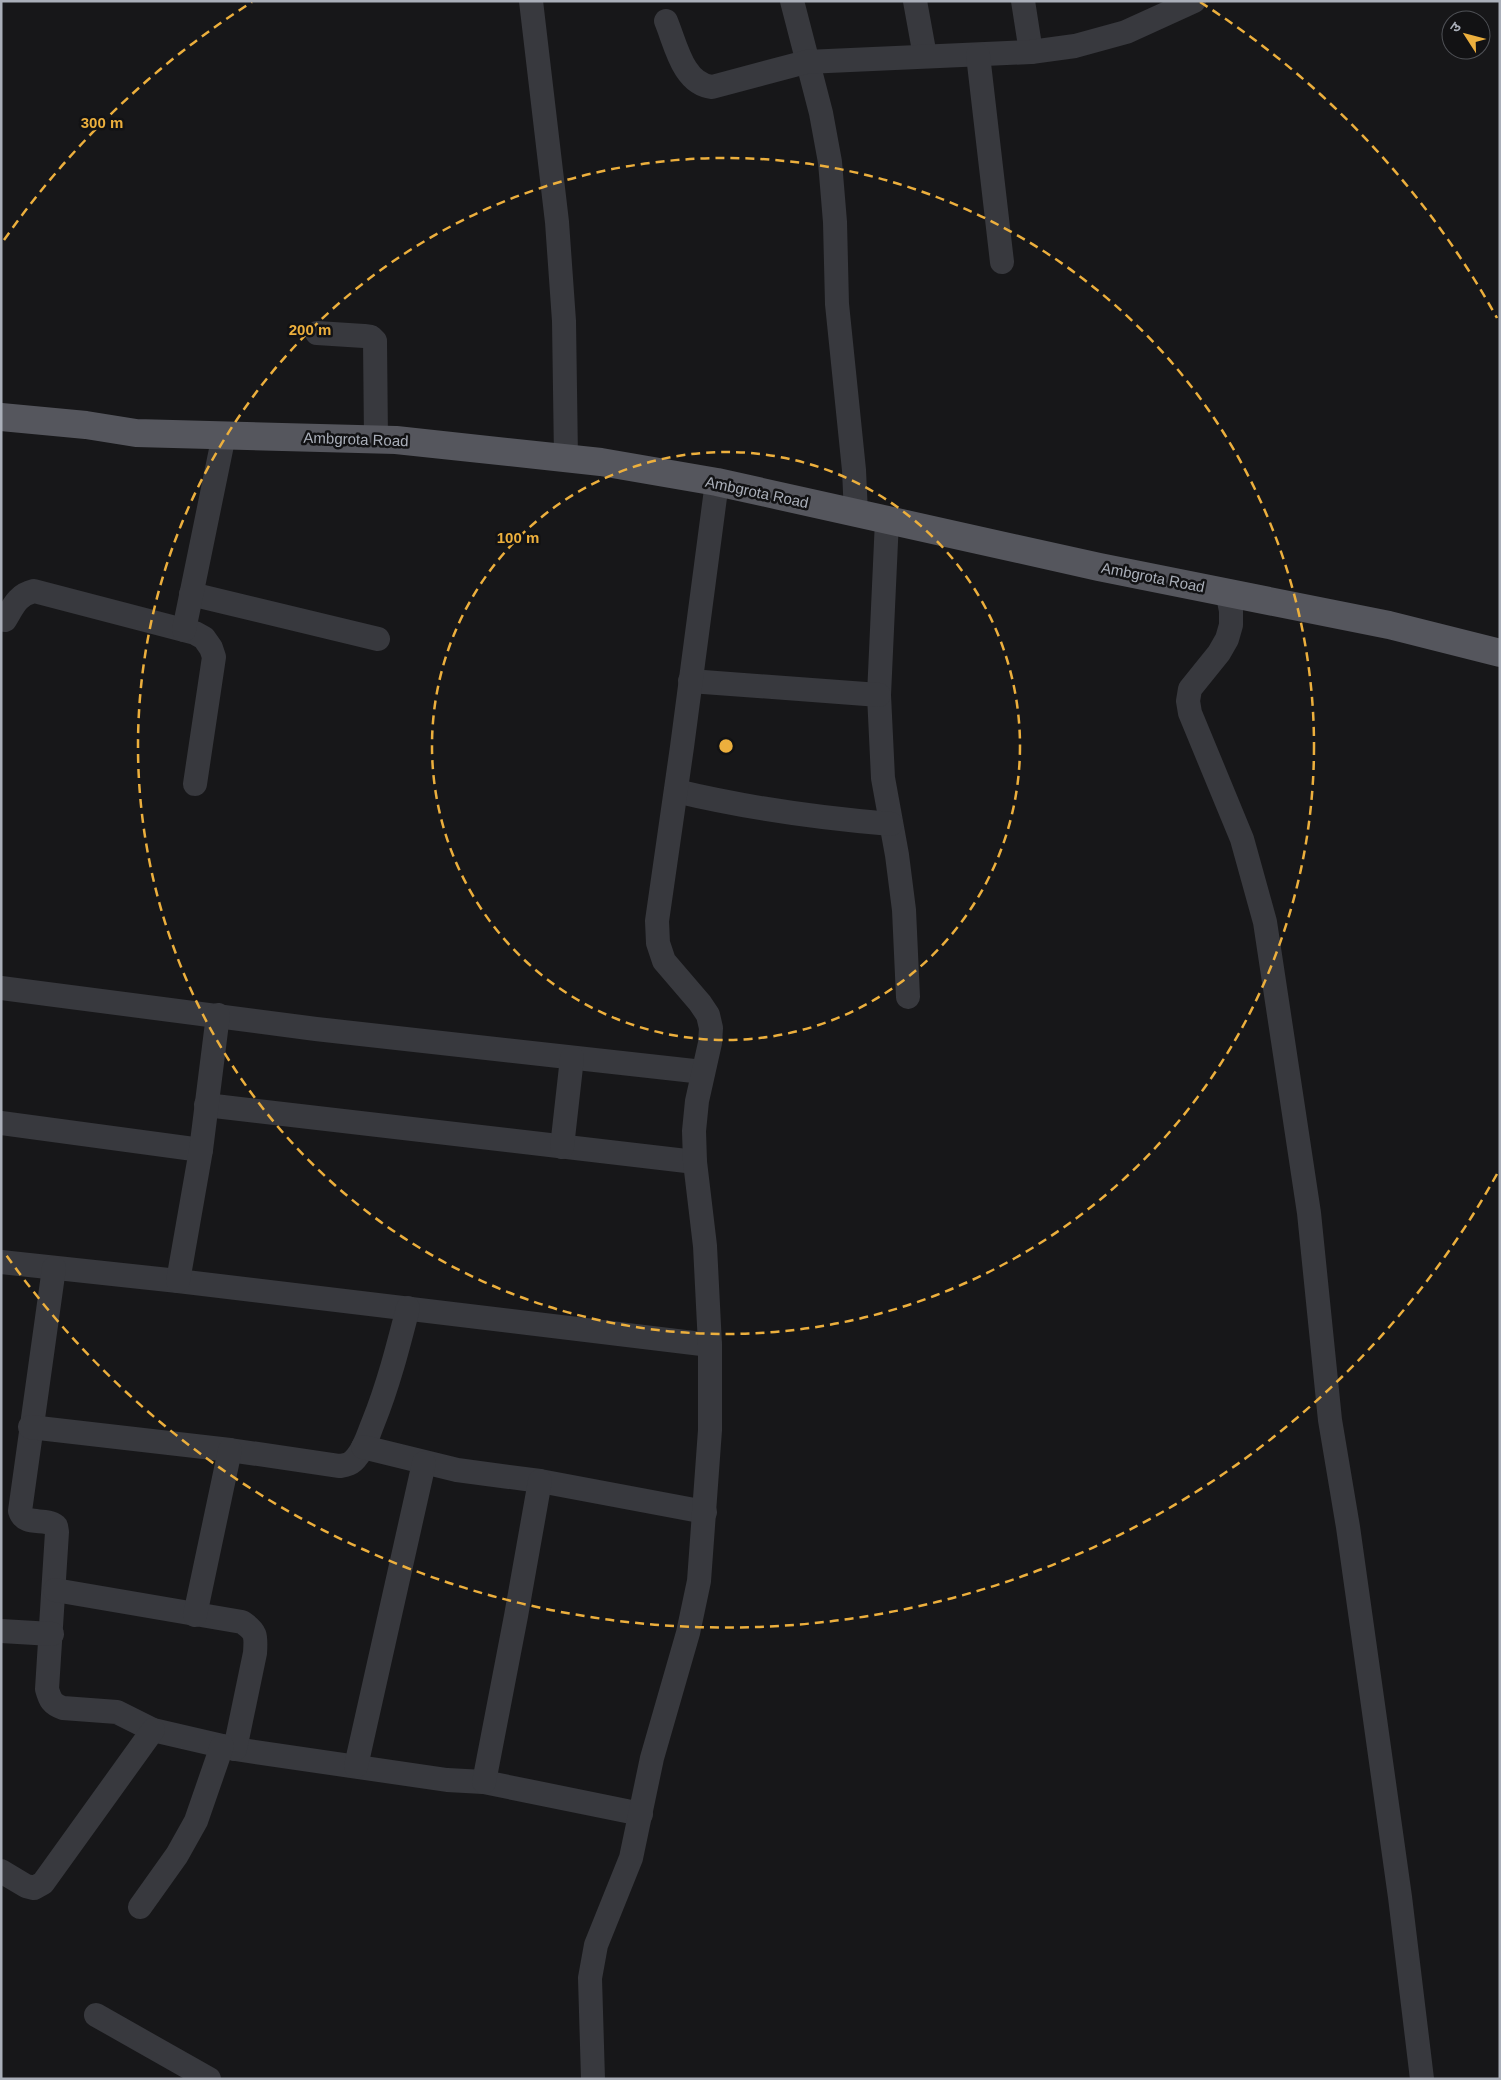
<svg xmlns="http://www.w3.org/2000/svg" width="1501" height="2080" font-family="Arial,'Noto Sans Devanagari',sans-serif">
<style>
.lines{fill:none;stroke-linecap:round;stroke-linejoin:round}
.minor{stroke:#38393e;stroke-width:24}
.major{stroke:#55565d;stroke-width:28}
.ring{fill:none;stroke:#ecaf3d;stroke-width:2.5;stroke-dasharray:9 6}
.labels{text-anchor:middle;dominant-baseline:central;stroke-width:5;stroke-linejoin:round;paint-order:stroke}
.street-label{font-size:15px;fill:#aaafb9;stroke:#121214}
.centre{fill:#ecaf3d;stroke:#121214;stroke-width:2.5}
.ring-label{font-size:15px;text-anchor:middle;font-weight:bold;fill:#ecaf3d;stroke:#121214;stroke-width:5;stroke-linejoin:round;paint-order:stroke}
</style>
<rect width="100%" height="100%" fill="#171719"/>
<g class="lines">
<g class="minor">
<path d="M531,1L557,222L564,321L566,458"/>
<path d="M792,1L821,113L830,162L835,222L837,304L854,470L856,514"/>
<path d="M915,1L925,56"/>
<path d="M1023,1L1031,52"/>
<path d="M666,21C676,45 683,84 712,87L806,62L1031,52L1075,46L1126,32L1194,1"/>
<path d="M978,55L1002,262"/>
<path d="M317,333L364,336L371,337L375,341L376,439"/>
<path d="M887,520L879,695L883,778L897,855L904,910L908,997"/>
<path d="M1227,591L1231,611V625L1227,639L1219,653L1190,689L1188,701L1190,713L1242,839L1265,922L1309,1213L1330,1420L1348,1527L1400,1897L1422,2079"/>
<path d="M191,594L378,639"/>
<path d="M5,620C13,607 17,595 34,591L195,633L204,638L211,648L214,657L195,784"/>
<path d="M184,630L224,435"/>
<path d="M690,681L879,695"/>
<path d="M676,791C747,808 818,818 891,824"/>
<path d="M1,988L316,1029L703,1072"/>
<path d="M206,1105L695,1162"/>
<path d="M1,1123L201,1150"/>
<path d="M562,1147L572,1058"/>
<path d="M1,1262L178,1281L710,1345"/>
<path d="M54,1268L20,1511C25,1527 45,1517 56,1526L57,1532L47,1689C50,1700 52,1704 63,1708L117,1712L153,1730L235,1749L447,1780L484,1782L641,1814"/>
<path d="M178,1281L201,1150L218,1015"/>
<path d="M30,1427L230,1450L340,1466C347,1465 351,1464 356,1458C365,1448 368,1435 373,1423C388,1386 398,1347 408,1308"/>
<path d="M363,1447L457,1470L540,1481L705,1512"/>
<path d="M55,1590L242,1622C257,1632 256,1636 255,1653L235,1749"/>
<path d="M195,1615L230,1450"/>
<path d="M1,1631L52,1634"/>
<path d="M356,1766L424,1463"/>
<path d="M484,1782L516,1616L540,1481"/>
<path d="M1,1871L26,1886L34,1888L43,1883L153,1730"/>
<path d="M140,1907L177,1855L196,1821L222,1746"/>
<path d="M96,2015L209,2079"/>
<path d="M593,2079L590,1978L596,1945L631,1858L652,1758L688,1633L699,1581L710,1430V1345L705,1246L695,1162L694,1131L697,1101L710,1043L711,1028L708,1015L700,1003L664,961L658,943L657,921L682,747L717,482"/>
</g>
<path class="major" d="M1,417L86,425L136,433L396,440L601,462L717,482L1099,567L1389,625L1500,653"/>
</g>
<g class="ring">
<circle cx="726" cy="746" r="294"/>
<circle cx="726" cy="746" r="588"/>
<path d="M1497 1174A882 882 0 0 1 4 1252M4 240A882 882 0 0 1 252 2M1200 2A882 882 0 0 1 1497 318"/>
</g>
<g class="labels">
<g class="street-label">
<text transform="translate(356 439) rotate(2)">Ambgrota Road</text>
<text transform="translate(757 492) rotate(12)">Ambgrota Road</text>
<text transform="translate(1153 577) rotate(11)">Ambgrota Road</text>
</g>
</g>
<circle cx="726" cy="746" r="8" class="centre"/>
<g class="ring-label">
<text x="102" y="128">300 m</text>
<text x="310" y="335">200 m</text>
<text x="518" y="543">100 m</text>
</g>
<rect width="1501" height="2080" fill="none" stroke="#aaafb9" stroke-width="5"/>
<g transform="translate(1466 35) rotate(306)"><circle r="24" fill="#121214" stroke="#4f5156"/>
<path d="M0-4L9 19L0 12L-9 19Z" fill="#ecaf3d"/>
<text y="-8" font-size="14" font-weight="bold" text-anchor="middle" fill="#aaafb9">उ</text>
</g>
</svg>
